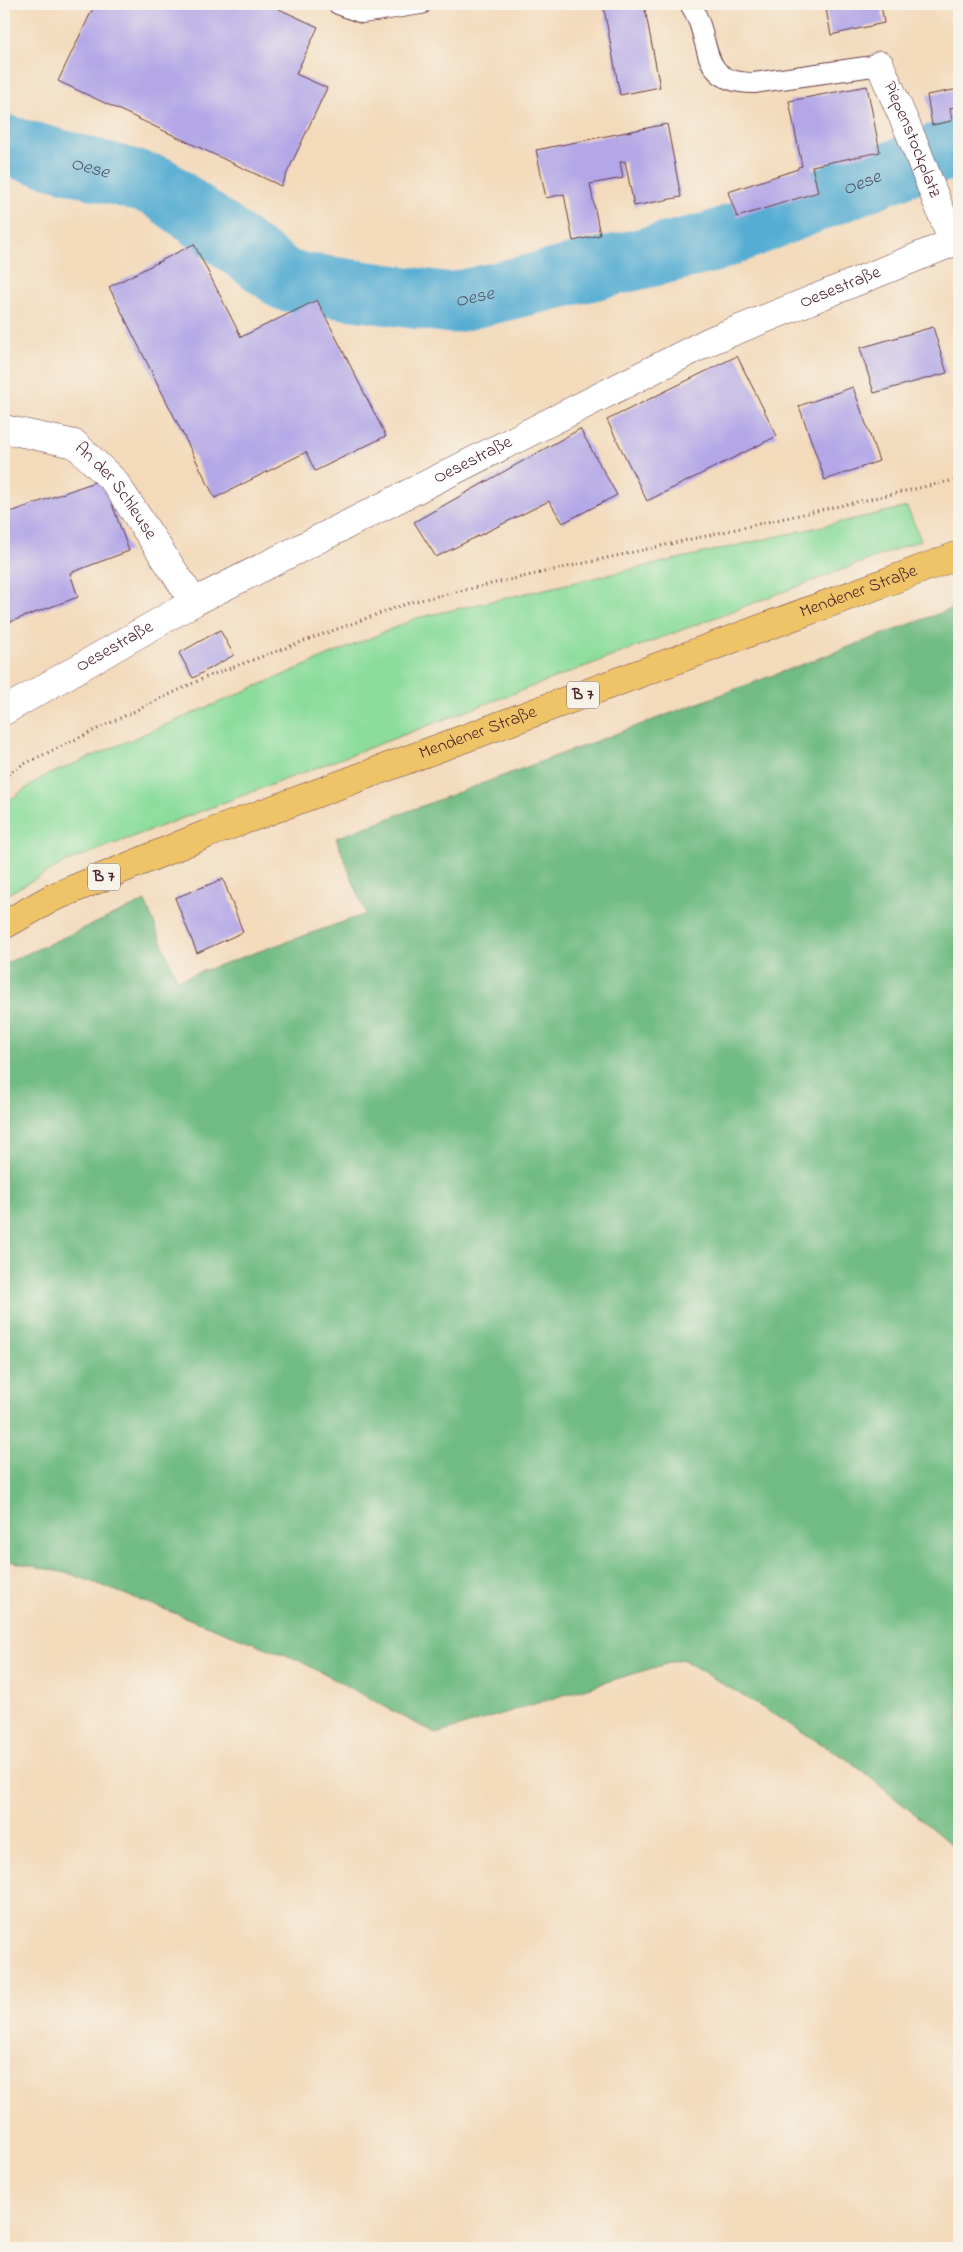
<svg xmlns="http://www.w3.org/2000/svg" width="963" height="2252" font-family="'Indie Flower',sans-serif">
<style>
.green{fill:#8cdd9d;stroke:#6b7e64}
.forest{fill:#71bc84;stroke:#5e6e58}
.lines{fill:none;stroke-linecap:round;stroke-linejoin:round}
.river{stroke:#56add3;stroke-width:61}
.building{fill:#b3a7e7}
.lane-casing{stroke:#633b41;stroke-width:22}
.street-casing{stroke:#633b41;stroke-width:29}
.primary-casing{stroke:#633b41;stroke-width:29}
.path{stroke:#633b41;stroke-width:3;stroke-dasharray:1 4;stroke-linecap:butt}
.lane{stroke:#fff;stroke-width:20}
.street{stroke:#fff;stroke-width:28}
.primary{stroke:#efc469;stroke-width:28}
.labels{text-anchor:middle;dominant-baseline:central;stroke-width:4.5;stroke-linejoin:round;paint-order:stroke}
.shield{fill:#f7f3e8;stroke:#7e5f64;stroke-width:1}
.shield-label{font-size:16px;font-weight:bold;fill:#4a1f2b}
.street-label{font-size:18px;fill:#4a1f2b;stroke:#f7f3e8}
.water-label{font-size:19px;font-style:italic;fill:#4e5166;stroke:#f7f3e8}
</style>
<rect width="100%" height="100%" fill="#f7f3e8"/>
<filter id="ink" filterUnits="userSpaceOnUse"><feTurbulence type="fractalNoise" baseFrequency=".02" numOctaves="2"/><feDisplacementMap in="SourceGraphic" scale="10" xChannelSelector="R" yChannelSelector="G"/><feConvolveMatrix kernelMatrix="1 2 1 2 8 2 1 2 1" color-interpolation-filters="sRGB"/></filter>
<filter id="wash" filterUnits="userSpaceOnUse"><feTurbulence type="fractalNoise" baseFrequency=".0096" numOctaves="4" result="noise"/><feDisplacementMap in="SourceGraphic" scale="20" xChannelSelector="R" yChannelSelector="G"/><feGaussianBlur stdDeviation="1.12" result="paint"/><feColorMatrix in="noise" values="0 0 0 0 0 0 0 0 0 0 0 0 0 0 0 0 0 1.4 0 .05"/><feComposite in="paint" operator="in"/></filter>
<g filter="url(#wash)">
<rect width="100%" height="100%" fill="#f3dabb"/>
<path class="green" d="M907,507L921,540L66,862L4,896V804L41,778L417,618Z"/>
<path class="forest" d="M959,606V1851L850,1761L682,1659L436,1734L296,1659L71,1574L4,1560V964L145,901L177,980L366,914L336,838Z"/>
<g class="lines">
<path class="river" id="s1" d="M4,145L157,186L287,281L451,303L713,242L959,145"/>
</g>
<g id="blocks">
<g class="building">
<path d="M95,4H268L318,27L296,74L327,88L281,186L58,81Z"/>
<path d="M632,4H644L660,87L620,95L604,9Z"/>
<path d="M767,4H786V5L768,8Z"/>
<path d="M825,4H881L884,23L831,35Z"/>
<path d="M867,86L880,152L812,166L818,192L737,217L728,192L798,169V167L802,166L789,101Z"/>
<path d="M959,89V106L950,108L952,121L932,125L927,95Z"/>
<path d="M667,124L681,197L634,206L625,161L620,162L623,178L590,184L600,235L573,241L564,194L546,198L536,150Z"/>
<path d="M194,244L241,337L317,300L386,436L315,471L306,452L215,498L109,287Z"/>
<path d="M933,327L947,373L874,393L860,348Z"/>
<path d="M737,356L777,436L647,501L607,420Z"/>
<path d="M853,387L879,461L825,480L799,406Z"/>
<path d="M580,429L617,495L563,523L549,501L436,557L414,522Z"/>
<path d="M103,479L129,551L70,573L78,597L4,624V501L8,513Z"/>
<path d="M220,630L234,655L193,678L179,653Z"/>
<path d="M223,879L243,932L197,953L175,898Z"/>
</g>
</g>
</g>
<g filter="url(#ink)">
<use href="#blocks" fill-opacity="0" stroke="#633b41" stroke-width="1"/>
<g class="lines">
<defs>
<g id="lane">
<path d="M338,4L362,13L421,4"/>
<path d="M690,4C714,39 695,83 754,83L880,65"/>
</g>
<g id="street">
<path id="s2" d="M880,65L914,143L953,243"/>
<path id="s3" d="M4,429L75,444L114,481L194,602"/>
<path id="s4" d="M4,711L194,602L710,341L959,240"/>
</g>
<g id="primary">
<path id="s5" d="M4,925L52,898L207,834L959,555"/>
</g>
</defs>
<use href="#lane" class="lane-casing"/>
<use href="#street" class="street-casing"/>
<use href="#primary" class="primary-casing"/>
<path class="path" d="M4,777L20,766L206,677L411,602L959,479"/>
<use href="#lane" class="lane"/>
<use href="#street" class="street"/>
<use href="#primary" class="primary"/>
</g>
</g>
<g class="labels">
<g class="shield">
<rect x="567" y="681.5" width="32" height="27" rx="4"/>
<rect x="88" y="863.5" width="32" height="27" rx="4"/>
</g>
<g class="shield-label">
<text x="583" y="695">B 7</text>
<text x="104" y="877">B 7</text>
</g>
<g class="street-label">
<text stroke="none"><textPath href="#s2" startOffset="81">Piepenstockplatz</textPath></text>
<text stroke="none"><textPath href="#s4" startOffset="938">Oesestraße</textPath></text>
<text stroke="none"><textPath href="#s4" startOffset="532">Oesestraße</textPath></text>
<text stroke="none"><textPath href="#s3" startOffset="135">An der Schleuse</textPath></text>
<text stroke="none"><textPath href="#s5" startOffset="918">Mendener Straße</textPath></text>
<text stroke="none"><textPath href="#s4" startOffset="128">Oesestraße</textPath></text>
<text stroke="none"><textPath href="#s5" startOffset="512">Mendener Straße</textPath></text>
</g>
<g class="water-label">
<text stroke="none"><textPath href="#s1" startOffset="89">Oese</textPath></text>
<text stroke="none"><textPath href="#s1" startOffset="914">Oese</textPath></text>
<text stroke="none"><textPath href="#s1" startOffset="509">Oese</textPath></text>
</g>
</g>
<rect width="963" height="2252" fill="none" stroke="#f7f3e8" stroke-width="20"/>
</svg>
